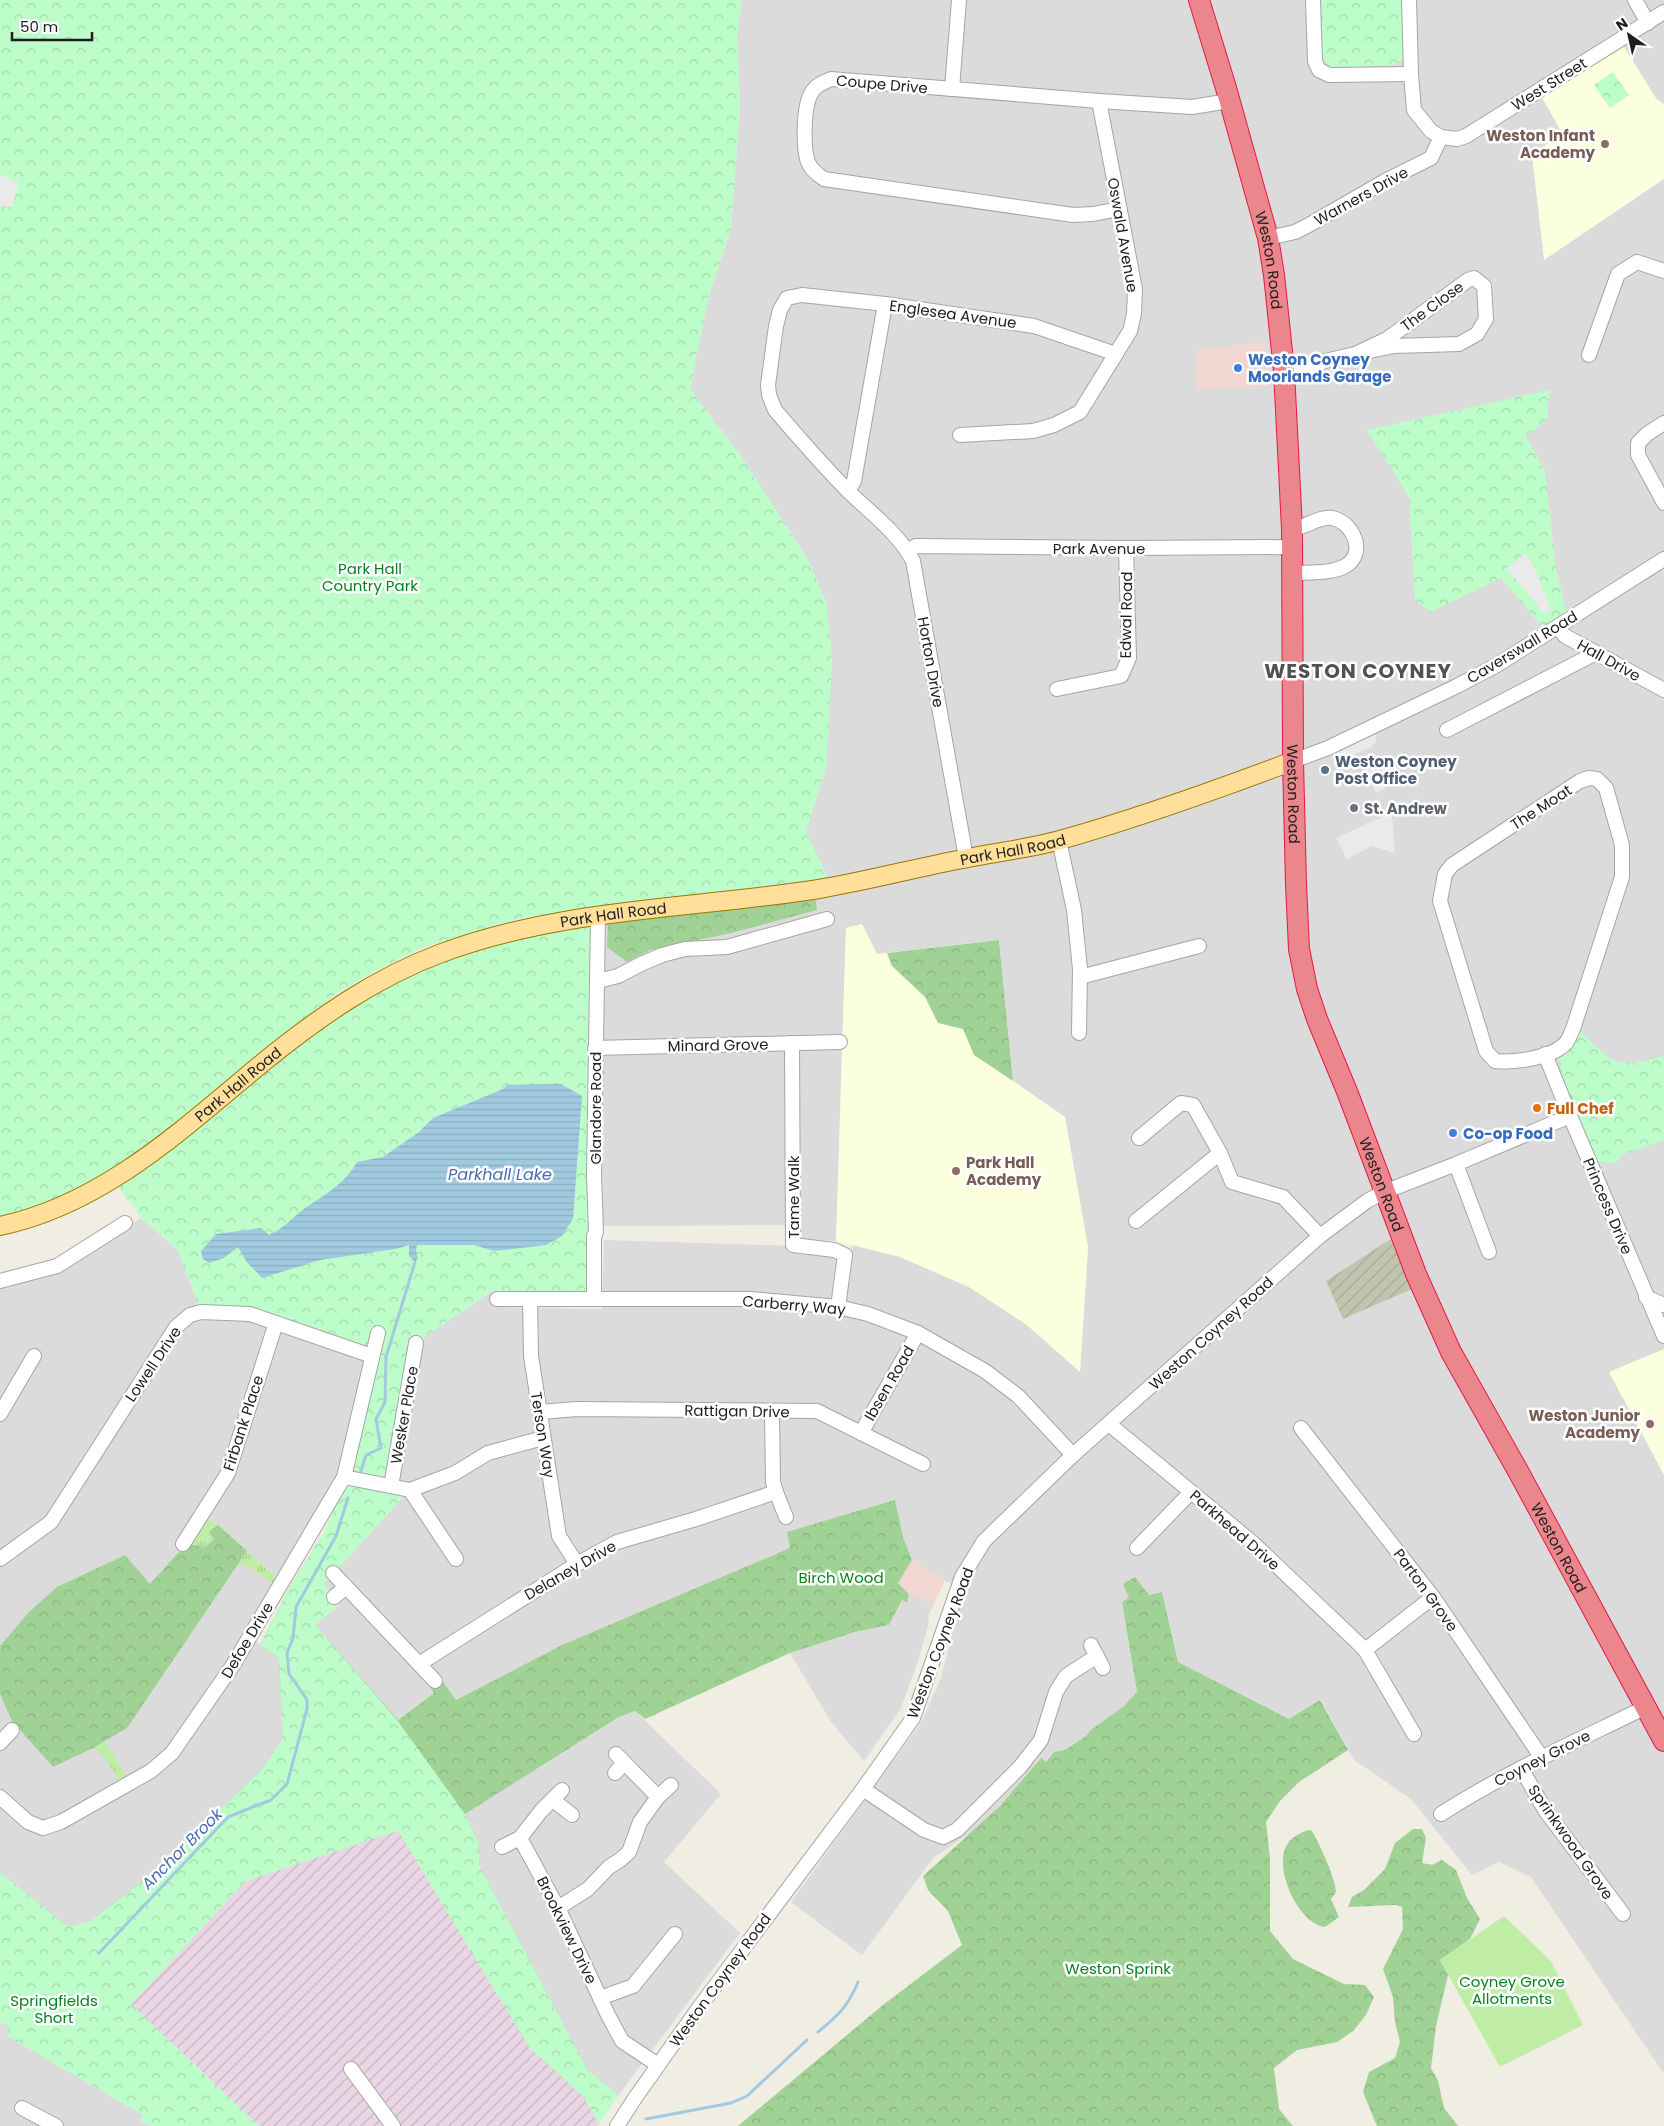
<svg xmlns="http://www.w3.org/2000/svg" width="1664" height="2126" font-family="Poppins,sans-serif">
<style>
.residential{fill:#dcdbdb}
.commercial{fill:#f2d6d1}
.industrial{fill:url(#industrial-furrows)}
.education{fill:#fbffdd}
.construction{fill:url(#construction-furrows)}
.grass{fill:url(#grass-tufts)}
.forest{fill:url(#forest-crowns)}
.park{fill:url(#park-crowns)}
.garden{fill:#c0eda6}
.parking{fill:#eaeaea}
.water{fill:url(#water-rules)}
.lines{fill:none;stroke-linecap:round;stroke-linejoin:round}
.stream{stroke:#a1cae0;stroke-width:3}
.minor-casing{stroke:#a5a5a5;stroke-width:16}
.major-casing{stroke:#987800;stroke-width:20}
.highway-casing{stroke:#e51946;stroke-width:22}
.minor{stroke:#fff;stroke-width:14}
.major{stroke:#ffdf99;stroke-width:18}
.highway{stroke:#ec868d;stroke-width:20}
.education-dot{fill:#8d6e63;stroke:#fff;stroke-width:2}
.shop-dot{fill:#3f7fe0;stroke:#fff;stroke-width:2}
.service-dot{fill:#5c6f8a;stroke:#fff;stroke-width:2}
.worship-dot{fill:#6b7280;stroke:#fff;stroke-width:2}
.food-dot{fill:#e8710a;stroke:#fff;stroke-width:2}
.labels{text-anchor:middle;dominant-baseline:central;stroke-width:5;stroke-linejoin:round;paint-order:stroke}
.street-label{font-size:15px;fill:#1e1e1e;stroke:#fff}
.education-label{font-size:15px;font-weight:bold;fill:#785e54;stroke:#fff;text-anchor:end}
.shop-label{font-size:15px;font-weight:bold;fill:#366cbe;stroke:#fff;text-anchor:start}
.park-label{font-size:15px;fill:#05831f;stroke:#fff}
.service-label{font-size:15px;font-weight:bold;fill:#4e5e75;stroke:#fff;text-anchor:start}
.worship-label{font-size:15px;font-weight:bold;fill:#5b616d;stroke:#fff;text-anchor:start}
.food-label{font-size:15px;font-weight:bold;fill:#c56008;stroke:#fff;text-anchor:start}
.water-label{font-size:16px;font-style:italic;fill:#446eb3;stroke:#fff}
.district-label{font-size:20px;font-weight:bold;letter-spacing:1px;fill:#515151;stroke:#fff}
</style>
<defs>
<pattern id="industrial-furrows" width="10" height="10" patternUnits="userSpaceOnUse" patternTransform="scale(1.25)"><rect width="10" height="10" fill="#e9d5e3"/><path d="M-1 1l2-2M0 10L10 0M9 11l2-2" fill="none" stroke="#c7b6c2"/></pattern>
<pattern id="construction-furrows" width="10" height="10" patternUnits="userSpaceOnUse" patternTransform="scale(1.25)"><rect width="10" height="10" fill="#c2c5ae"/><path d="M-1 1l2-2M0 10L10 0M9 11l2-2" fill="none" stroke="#a6a995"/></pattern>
<pattern id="grass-tufts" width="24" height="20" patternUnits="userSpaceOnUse" patternTransform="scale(1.25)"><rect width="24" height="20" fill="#c0eda6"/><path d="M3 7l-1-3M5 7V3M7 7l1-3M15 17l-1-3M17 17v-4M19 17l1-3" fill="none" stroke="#a5cb8e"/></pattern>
<pattern id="forest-crowns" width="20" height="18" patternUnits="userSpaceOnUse" patternTransform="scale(1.25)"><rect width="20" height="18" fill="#a0d195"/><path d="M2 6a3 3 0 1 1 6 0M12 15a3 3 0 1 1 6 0" fill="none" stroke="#89b380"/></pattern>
<pattern id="park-crowns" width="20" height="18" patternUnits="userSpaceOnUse" patternTransform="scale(1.25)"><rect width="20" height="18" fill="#bdfdca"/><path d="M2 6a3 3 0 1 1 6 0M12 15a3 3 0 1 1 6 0" fill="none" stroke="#a2d8ad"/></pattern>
<pattern id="water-rules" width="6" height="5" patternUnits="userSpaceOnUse" patternTransform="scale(1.25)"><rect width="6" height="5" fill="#a1cae0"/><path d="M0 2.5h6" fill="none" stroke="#8aadc0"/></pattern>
</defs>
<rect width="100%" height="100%" fill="#f0ede3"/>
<g class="residential">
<path d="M742,0H1664V2074L1531,1877L1499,1862L1472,1875L1411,1799L1354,1760L1321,1700L1289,1719L1178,1662L1162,1592L1129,1598L1122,1603L1137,1692L1123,1707L1092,1729L1086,1736L1065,1750L1054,1752L1045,1762L1040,1758L1016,1788L980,1827L934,1857L862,1955L791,1902L922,1721L941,1678L959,1608L967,1594L912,1560L903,1537L788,1532L790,1548L562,1645L456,1700L440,1679L434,1693L397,1720L315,1625L340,1604L323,1584L410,1490L400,1481L402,1460L424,1337L496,1289L497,1307L602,1309L604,1240L796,1246L843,1253L845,1300L853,1245L900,1257L969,1287L1027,1325L1080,1372L1088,1247L1065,1118L1013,1081L999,940L877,954L862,924L846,928L836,1241L798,1239V1225L603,1226L598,916L833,885L828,878L806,832L827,763V604L807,558L743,459L690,389L708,299L731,228L740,107L737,33Z"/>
<path d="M141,1218L178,1250L201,1312L250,1314L372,1356L344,1477L251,1634L260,1645L279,1658L283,1738L264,1767L191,1839L131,1890L90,1921L68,1927L0,1872V1280L68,1260Z"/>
<path d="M909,1594L934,1604L928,1616L929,1622L918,1661L901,1708L864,1761L831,1722L790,1653L855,1632L889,1625L902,1600L907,1602Z"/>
<path d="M635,1711L721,1794L664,1862L740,1933L618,2096L587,2069L480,1867L478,1842L465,1814L619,1717Z"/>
<path d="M0,2022L8,2025V2036L143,2115L141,2121L151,2126H0Z"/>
</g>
<g class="commercial">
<path d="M1265,342L1271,386L1196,389L1197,350Z"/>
<path d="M912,1560L945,1580L934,1604L909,1594L898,1583Z"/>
</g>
<path class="industrial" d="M398,1830L529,2047L583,2096L599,2124L597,2126H259L131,2004L246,1881Z"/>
<g class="education">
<path d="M1624,47L1656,98L1664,105V179L1544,260L1532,155L1562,133L1541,96Z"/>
<path d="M862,924L877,954L999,940L1013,1081L1065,1117L1088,1247L1080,1372L1027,1325L969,1287L900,1257L836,1241L846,928Z"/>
<path d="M1664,1349V1475L1609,1372Z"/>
</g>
<path class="construction" d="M1392,1238L1412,1289L1343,1319L1326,1281Z"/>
<g class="grass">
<path d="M205,1518L218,1525L212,1529L214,1539L204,1547L191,1545L184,1549Z"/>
<path d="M247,1551L277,1578L273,1584L254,1570L239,1564Z"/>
<path d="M105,1741L127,1777L120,1781L104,1757L93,1748Z"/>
</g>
<g class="forest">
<path d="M815,896L817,910L731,933L650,950L627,962L607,947L608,924L619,921Z"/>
<path d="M999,940L1013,1081L974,1055L963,1029L938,1023L925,997L892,966L887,953Z"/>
<path d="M895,1500L903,1537L912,1560L898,1583L909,1594L907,1602L902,1600L889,1625L855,1632L790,1653L645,1719L635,1711L619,1717L465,1814L478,1842L480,1867L587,2069L605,2085L529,2047L398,1830L266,1845L133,1984L0,1872L68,1927L90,1921L131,1890L191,1839L264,1767L283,1738L279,1658L260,1645L291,1585L322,1536L313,1588L315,1625L398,1720L434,1693L429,1686L440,1678L456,1700L562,1645L790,1548L787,1532Z"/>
<path d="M218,1525L247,1551L127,1728L93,1748L53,1767L20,1730L17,1732L9,1726L12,1721L0,1694V1646L29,1612L57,1587L125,1555L150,1584L177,1554L191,1545L205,1547L214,1539L209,1533L212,1529Z"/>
<path d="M1135,1577L1149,1595L1162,1592L1178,1662L1289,1719L1320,1700L1348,1750L1299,1782L1280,1801L1266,1822L1270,1859V1931L1293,1959L1344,1984L1365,1985L1374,1997L1366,2015L1353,2031L1337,2042L1297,2050L1274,2068L1279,2109L1293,2126H738L883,2005L962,1945L948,1911L928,1890L923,1876L1000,1806L1041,1758L1046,1762L1054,1752L1065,1750L1086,1736L1092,1729L1123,1707L1137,1692L1122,1602L1129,1598L1123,1584Z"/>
<path d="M1413,1829H1422L1426,1838L1422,1863L1432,1865L1442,1860L1456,1870L1467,1898L1480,1919L1470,1939L1440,1960L1448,1975L1436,2026L1431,2068L1438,2081L1444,2108L1458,2126H1377L1363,2092L1369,2072L1395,2058L1400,2042L1395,2022L1393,1997L1383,1969L1403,1929L1402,1907L1396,1905L1348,1907L1352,1897L1364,1890L1385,1869L1395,1843Z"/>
<path d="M1308,1830L1312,1831C1320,1845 1335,1877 1336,1892L1331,1899L1339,1917L1325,1927C1297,1923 1272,1865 1288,1843C1292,1837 1302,1832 1308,1830Z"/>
</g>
<g class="park">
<path d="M0,0H742L737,33L740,107L731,228L708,299L690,389L743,459L807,558L827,604L832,660L827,763L806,832L828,878L624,906L525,917L500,924L469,936L426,946L381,968L336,994L258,1055L162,1138L100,1178L58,1199L18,1214L0,1218Z"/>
<path d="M1321,0H1404V58L1395,65L1332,68L1323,59Z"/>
<path d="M1613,72L1629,95L1610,108L1594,85Z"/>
<path d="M1550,390L1547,420L1526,436L1545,471L1556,569L1567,613L1544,629L1501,578L1431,612L1415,600L1409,497L1367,430Z"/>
<path d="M598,916L594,1299L496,1296L495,1289L416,1343L391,1486L344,1477L372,1356L250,1314L201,1312L178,1250L141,1218L113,1179L291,1041L435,956Z"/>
<path d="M1580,1031C1615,1064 1615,1070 1664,1056V1140L1621,1155L1616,1164L1595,1161L1570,1108L1559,1060Z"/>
<path d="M346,1483L407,1493L324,1584L340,1604L315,1625L397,1720L465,1814L478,1842L480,1867L587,2069L618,2096L599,2124L583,2096L529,2047L398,1831L246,1881L131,2004L259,2126H151L141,2121L143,2115L7,2036L8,2025L0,2022V1872L68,1927L90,1921L129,1892L191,1839L264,1767L283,1738L279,1658L260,1645L291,1585L322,1536Z"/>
</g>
<path class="garden" d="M1504,1916L1551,1961L1583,2025L1500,2067L1440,1960Z"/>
<g class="parking">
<path d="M0,174L19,183L12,207L0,206Z"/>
<path d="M1526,553L1537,572L1551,611L1544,613L1506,568Z"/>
<path d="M1376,734V741L1371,747L1349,757H1334L1332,754Z"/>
<path d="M1383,760L1385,789L1376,793L1365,769Z"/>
<path d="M1386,815H1392L1395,853L1372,846L1347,859L1336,838Z"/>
</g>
<path class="water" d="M561,1084L582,1096L573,1219L562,1236L546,1245L494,1251L474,1245H417L416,1251L418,1258L415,1262L409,1256V1245L396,1249L320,1260L262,1278L246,1261L238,1247L224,1258L209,1263L203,1259L201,1251L216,1234L261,1228L269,1235C283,1229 292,1218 304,1209C324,1195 345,1184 357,1162L383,1157L419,1132L433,1118L503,1089L507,1085Z"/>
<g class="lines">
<g class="stream">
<path d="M361,1471L366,1455L381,1448L376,1419L385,1402L386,1357L415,1262"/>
<path d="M99,1953L228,1817L271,1800L287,1784L307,1709V1700L304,1695L289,1674L287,1653L293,1638L296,1607L336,1536L348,1498"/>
<path d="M818,2032C839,2015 848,2006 858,1982"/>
<path d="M646,2119L731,2103L747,2096L807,2040"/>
</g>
<defs>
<g id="minor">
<path d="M1313,0L1315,61L1319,70L1329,75L1411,74"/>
<path d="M1409,0L1411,74L1414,110L1431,131L1441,137L1457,139L1466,136L1664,12"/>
<path d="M1635,0L1648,23"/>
<path d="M952,89L959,0"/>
<path d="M1119,209L1093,214L1073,215L824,179C818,175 811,170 808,162C803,148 803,105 812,92C816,85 824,82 831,79L1099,101L1192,107L1229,101"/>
<path d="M1268,238L1295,232L1307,226L1385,181L1431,158L1441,137"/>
<path d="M1589,355L1618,274L1637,262L1664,271"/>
<path d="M1284,371H1295L1325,361L1355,354L1387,339L1468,280L1474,278L1484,286L1486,319L1477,334L1459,344L1394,346L1355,354"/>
<path d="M1664,423L1647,434L1638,443V455L1664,503"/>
<path d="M960,435L1033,431L1054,425L1080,412L1130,331L1134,314L1135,289L1099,101"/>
<path d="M848,491L854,481L885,304"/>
<path d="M1292,529C1305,528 1319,516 1332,518C1353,522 1366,552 1347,565C1333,574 1309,572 1293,573"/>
<path d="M908,550L916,546L1126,548L1292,547"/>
<path d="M1558,627L1565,636L1664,690"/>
<path d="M1057,689L1121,676L1129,658L1126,548"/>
<path d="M1447,730L1596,653"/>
<path d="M1293,761L1328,748L1457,686L1497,665L1664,559"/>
<path d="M1589,778L1597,779L1606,788L1622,845V877L1573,1029C1571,1033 1569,1039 1566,1043C1552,1058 1514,1063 1495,1061L1486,1051L1440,901L1445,874L1452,865L1580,781Z"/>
<path d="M1059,840L1074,910L1080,969L1079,1033"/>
<path d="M966,858L913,561C899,534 872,514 850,493C824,467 799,438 775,410L769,395L768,385L776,326L780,310L787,298L802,295L885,304L1034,326L1116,354"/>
<path d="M1080,977L1199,946"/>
<path d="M598,981L618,976L641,964L662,955L685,949L727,947L827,919"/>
<path d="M792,1043L793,1245L834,1250L845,1255L838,1307"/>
<path d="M595,1048L840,1042"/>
<path d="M1570,1116L1664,1336"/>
<path d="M1139,1138L1181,1103L1193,1105L1220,1153L1232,1182L1283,1197L1320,1236"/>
<path d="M1456,1164L1489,1252"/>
<path d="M1136,1221L1220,1153"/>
<path d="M0,1281L57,1266L125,1223"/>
<path d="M1646,1297L1664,1305"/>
<path d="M497,1299H751L838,1307L868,1314L918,1333L985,1371L1018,1396L1073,1455"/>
<path d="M594,1299V1236L596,1232L594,1175L598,916"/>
<path d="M530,1300L531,1356L559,1536L577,1564"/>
<path d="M540,1412L577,1409L817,1411L923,1464"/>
<path d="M0,1414L34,1356"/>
<path d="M1109,1424L1253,1543L1356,1641L1365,1650L1414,1734"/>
<path d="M1301,1428L1433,1597L1542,1758"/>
<path d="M861,1433L918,1333"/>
<path d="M344,1477L410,1490L455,1473L488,1453L543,1438"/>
<path d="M391,1486L416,1343"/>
<path d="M410,1490L456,1559"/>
<path d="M776,1492L786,1517"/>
<path d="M183,1544L228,1473L276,1323"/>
<path d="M1137,1548L1191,1492"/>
<path d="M0,1559L51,1522L176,1327L190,1315L201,1312L250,1314L372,1356"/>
<path d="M333,1573L419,1664L577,1564L617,1542L696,1519L776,1492L773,1482L772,1412"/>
<path d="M334,1597L346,1587"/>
<path d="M1091,1645L1103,1668"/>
<path d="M1365,1650L1433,1597"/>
<path d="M419,1664L435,1681"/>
<path d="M0,1743L12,1730"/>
<path d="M1521,1768L1545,1810L1623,1914"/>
<path d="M615,1773L624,1763"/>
<path d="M863,1789L924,1830L943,1837L957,1830L1020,1767L1041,1740L1056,1692L1066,1676L1097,1656"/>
<path d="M562,1790L541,1811L520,1838L558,1908L608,2015L622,2041L658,2065"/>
<path d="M0,1797L28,1822L43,1828L61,1822L151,1771L172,1753L233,1665L344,1477L378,1333"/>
<path d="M658,1797L671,1785"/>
<path d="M553,1800L572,1815"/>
<path d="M1441,1814C1506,1772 1577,1741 1646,1707"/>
<path d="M502,1847L520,1838"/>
<path d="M558,1908L588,1889L609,1867L620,1860L629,1852L640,1822L658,1797L616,1754"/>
<path d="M600,1998L633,1986L675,1934"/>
<path d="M351,2069L393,2126"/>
<path d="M22,2108L56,2126"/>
<path d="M617,2126L635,2098L698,2009L863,1789L913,1718L962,1577L984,1541L1073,1455L1320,1236L1367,1201L1384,1192L1456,1164L1570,1116L1545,1054"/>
</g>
<g id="major">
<path id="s1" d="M0,1226C105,1204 186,1126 266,1060C318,1018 375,978 439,954C560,908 692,909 819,889C867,881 915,868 963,859C995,852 1028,849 1060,840C1139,818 1216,790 1293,761"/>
</g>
<g id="highway">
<path id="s2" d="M1199,0L1226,88L1268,238L1274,275L1284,371L1292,529L1293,761L1296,884L1299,949L1307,989L1317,1019L1348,1094L1416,1274L1451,1352L1518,1471L1664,1741"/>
</g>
</defs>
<use href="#minor" class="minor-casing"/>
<use href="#major" class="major-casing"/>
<use href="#highway" class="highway-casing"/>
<use href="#minor" class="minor"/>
<use href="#major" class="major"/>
<use href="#highway" class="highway"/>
</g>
<g class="education-dot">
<circle cx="1605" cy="144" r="5"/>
<circle cx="956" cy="1171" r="5"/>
<circle cx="1650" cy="1424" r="5"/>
</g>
<g class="shop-dot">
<circle cx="1238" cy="368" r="5"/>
<circle cx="1453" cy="1133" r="5"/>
</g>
<circle class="service-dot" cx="1325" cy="770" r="5"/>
<circle class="worship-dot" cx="1354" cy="808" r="5"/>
<circle class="food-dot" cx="1537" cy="1108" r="5"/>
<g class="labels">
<g class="street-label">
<text transform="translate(882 84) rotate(5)">Coupe Drive</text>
<text transform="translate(1549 84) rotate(-32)">West Street</text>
<text transform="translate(1361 196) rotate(-29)">Warners Drive</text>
<text transform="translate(1123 235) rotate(80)">Oswald Avenue</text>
<text stroke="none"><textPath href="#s2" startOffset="270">Weston Road</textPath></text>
<text transform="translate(1432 306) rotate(-36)">The Close</text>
<text transform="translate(953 314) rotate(8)">Englesea Avenue</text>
<text x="1099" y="548">Park Avenue</text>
<text transform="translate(1126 615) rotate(-89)">Edwal Road</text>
<text transform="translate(1522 647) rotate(-31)">Caverswall Road</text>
<text transform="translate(1609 660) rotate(29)">Hall Drive</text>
<text transform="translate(931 662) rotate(80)">Horton Drive</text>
<text stroke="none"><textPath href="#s2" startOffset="805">Weston Road</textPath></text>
<text transform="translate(1541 807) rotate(-33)">The Moat</text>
<text stroke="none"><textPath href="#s1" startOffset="1105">Park Hall Road</textPath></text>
<text stroke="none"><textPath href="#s1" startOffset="700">Park Hall Road</textPath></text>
<text transform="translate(718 1045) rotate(-1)">Minard Grove</text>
<text stroke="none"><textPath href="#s1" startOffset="280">Park Hall Road</textPath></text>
<text transform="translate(595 1108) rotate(-90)">Glandore Road</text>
<text stroke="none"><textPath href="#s2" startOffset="1210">Weston Road</textPath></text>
<text transform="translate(793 1197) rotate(-90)">Tame Walk</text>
<text transform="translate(1608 1206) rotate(67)">Princess Drive</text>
<text transform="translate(794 1305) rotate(5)">Carberry Way</text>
<text transform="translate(1211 1333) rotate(-42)">Weston Coyney Road</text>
<text transform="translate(153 1364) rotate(-56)">Lowell Drive</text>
<text transform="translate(889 1383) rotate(-60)">Ibsen Road</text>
<text transform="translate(737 1411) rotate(1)">Rattigan Drive</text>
<text transform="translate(404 1415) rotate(-80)">Wesker Place</text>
<text transform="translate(243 1423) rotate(-72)">Firbank Place</text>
<text transform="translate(543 1435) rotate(81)">Terson Way</text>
<text transform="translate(1235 1530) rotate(41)">Parkhead Drive</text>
<text stroke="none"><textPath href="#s2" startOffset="1615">Weston Road</textPath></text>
<text transform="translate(570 1570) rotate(-30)">Delaney Drive</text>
<text transform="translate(1426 1590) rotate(54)">Parton Grove</text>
<text transform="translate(247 1640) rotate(-59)">Defoe Drive</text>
<text transform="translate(940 1643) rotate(-69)">Weston Coyney Road</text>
<text transform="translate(1542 1758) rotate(-27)">Coyney Grove</text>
<text transform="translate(1571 1842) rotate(55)">Sprinkwood Grove</text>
<text transform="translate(567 1930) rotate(64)">Brookview Drive</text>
<text transform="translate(720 1980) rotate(-54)">Weston Coyney Road</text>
</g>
<g class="education-label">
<text x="1595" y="135">Weston Infant<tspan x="1595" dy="17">Academy</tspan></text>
<text x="966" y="1162" text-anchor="start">Park Hall<tspan x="966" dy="17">Academy</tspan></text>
<text x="1640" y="1415">Weston Junior<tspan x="1640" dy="17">Academy</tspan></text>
</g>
<g class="shop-label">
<text x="1248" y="359">Weston Coyney<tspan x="1248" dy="17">Moorlands Garage</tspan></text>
<text x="1463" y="1133">Co-op Food</text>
</g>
<g class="park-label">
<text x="370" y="568">Park Hall<tspan x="370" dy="17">Country Park</tspan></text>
<text x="841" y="1577">Birch Wood</text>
<text x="1118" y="1968">Weston Sprink</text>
<text x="1512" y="1981">Coyney Grove<tspan x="1512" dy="17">Allotments</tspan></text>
<text x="54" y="2000">Springfields<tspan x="54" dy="17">Short</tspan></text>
</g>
<g class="service-label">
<text x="1335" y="761">Weston Coyney<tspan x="1335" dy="17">Post Office</tspan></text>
</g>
<g class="worship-label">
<text x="1364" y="808">St. Andrew</text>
</g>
<g class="food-label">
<text x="1547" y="1108">Full Chef</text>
</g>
<g class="water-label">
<text x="500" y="1174">Parkhall Lake</text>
<text transform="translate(182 1849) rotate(-45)">Anchor Brook</text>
</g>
<g class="district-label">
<text x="1358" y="671">WESTON COYNEY</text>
</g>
</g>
<g transform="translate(1629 35) rotate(326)" stroke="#ffffff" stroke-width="4" paint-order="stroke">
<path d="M0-4L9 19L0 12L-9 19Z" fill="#1e1e1e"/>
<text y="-8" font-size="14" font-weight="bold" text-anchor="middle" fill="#1e1e1e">N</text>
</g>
<path d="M12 32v8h80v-8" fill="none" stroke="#1e1e1e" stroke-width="2.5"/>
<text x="20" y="32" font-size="15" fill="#1e1e1e" stroke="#ffffff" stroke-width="4" paint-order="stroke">50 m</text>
</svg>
